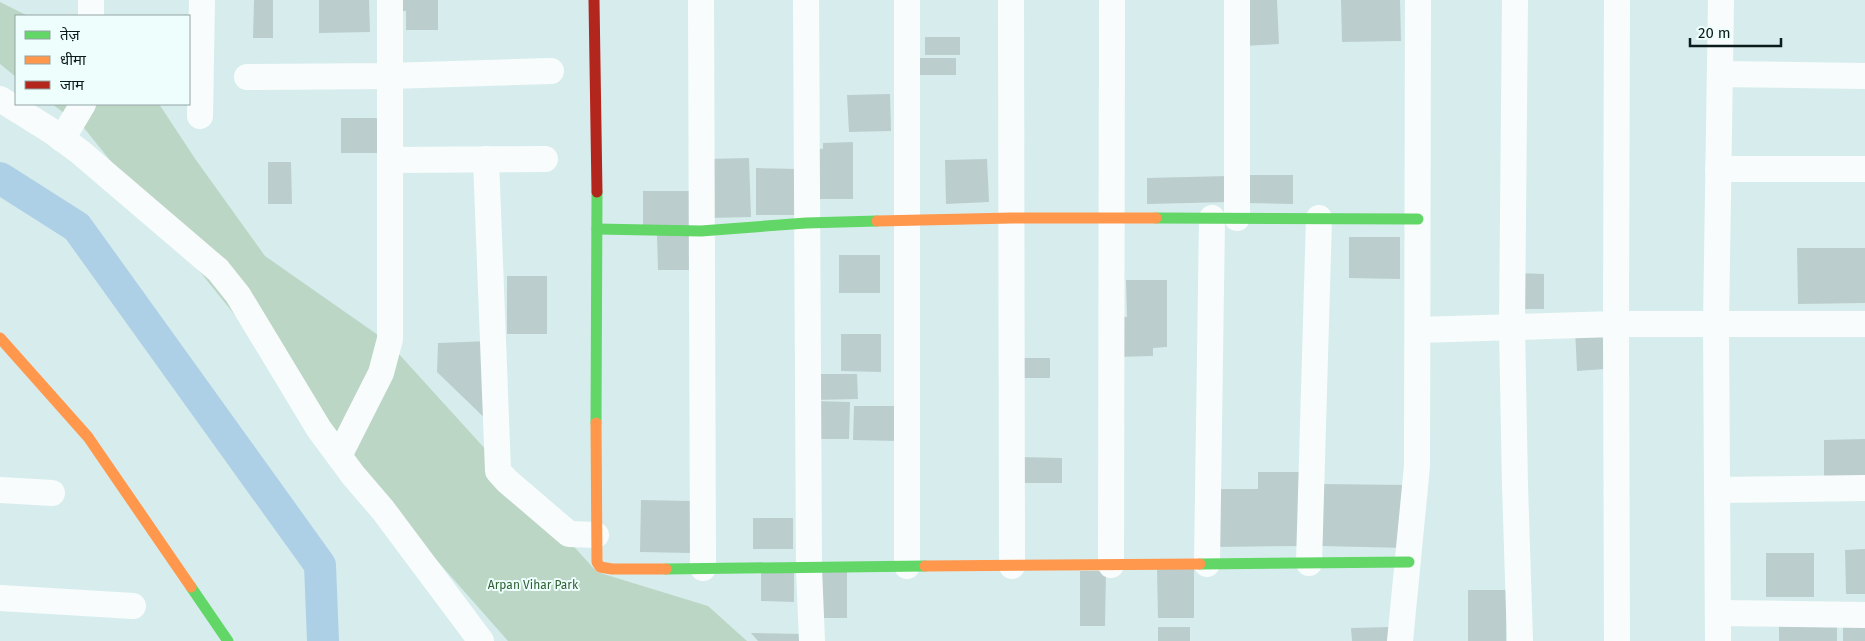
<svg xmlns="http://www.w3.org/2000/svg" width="1865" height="641" font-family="'Fira Sans','Noto Sans Devanagari',sans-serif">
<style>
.green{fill:#bcd6c5}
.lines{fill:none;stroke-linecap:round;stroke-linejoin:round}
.canal{stroke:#aed0e6;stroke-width:32}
.building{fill:#bccdce}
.street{stroke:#f9fcfc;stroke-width:26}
.fast{stroke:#63d668;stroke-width:11}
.slow{stroke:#ff974d;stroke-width:11}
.jam{stroke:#b3261e;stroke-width:11}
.labels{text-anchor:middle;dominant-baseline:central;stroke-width:4;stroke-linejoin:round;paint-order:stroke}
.park-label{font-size:12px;fill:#316132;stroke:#eefefd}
</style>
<rect width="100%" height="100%" fill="#d7eded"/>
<g class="green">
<path d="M0,2L28,16H16V77L0,64Z"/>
<path d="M52,104H159L196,160L265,256L388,342L597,572L708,606L747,641H508L388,505L84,128Z"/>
</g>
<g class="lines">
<path class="canal" d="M0,178L77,227L320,565L323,641"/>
</g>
<g class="building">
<path d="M254,0H273V38H253Z"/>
<path d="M319,0H369L370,32L319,33Z"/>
<path d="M399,0H438V30H406V11H399Z"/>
<path d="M1241,0H1277L1279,44L1242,46Z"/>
<path d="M1341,0H1400L1401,41L1342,42Z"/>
<rect x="925" y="37" width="35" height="18"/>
<rect x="911" y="58" width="45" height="17"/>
<path d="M890,94L891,131L849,132L847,95Z"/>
<rect x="341" y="118" width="44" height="35"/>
<path d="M853,142V199H808V148L823,149V143Z"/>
<path d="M749,158L751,217L708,218L706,159Z"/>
<path d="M987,159L989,202L946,204L945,160Z"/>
<path d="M268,162H291L292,204H268Z"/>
<path d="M756,168L799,169V215H756Z"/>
<path d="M1246,175H1293V204L1245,203Z"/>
<path d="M1229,176L1230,202L1147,204V178Z"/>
<path d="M643,191H698V228L643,227Z"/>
<path d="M699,234V270H658L657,235Z"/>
<path d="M1349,237H1400V279L1349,278Z"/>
<path d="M1797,248H1865V303L1798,304Z"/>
<rect x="839" y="255" width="41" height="38"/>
<path d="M1518,273L1544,274V309H1518Z"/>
<rect x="507" y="276" width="40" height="58"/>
<path d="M1126,280H1167V347L1153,348V356L1116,357V316L1127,317Z"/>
<path d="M1602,327L1605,369L1577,371L1575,328Z"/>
<path d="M841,334H881V372L841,371Z"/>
<path d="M491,341L494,427L437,372L438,343Z"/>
<rect x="1017" y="358" width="33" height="20"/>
<path d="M818,374H857L858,399L812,400Z"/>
<path d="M812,401L850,402L849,439H811Z"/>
<path d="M854,406H897V441L853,440Z"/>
<path d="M1865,439V478H1824V440Z"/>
<path d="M1019,457L1062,458V483H1019Z"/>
<path d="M1258,472H1303V546L1214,547L1213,489H1258Z"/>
<path d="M1323,484L1408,485L1407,548L1322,546Z"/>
<path d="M641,500L691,501L690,553L640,552Z"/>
<rect x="753" y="518" width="40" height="31"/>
<path d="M1865,549V594H1846L1845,550Z"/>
<rect x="1766" y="553" width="48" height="44"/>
<path d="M1157,568H1194V618H1158Z"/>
<path d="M794,570V602L761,601V571Z"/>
<rect x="814" y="571" width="33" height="47"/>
<path d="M1080,571H1106L1105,626H1080Z"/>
<path d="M1468,590H1507L1506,641H1468Z"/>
<path d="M1779,623L1837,624V641H1779Z"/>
<rect x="1843" y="623" width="22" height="18"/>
<rect x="1158" y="627" width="32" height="14"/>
<path d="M1391,627V641H1352L1351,628Z"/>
<path d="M751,633L807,634V641H758Z"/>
</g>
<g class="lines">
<g class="street">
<path d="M701,0L703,568"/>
<path d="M806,0L809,568L812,641"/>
<path d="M907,0V566"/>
<path d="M1011,0L1012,566"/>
<path d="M1237,0V218"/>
<path d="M1515,0L1512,327L1515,486L1520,641"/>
<path d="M91,16V0"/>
<path d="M1720,74L1865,76"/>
<path d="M247,77L390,76L551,71"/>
<path d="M0,99L53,132L80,152L218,270L238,295L319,429L353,475L383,510L481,641"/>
<path d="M200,116L202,0"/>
<path d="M62,139L83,104"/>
<path d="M486,159L498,471L507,481L569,534L596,535"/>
<path d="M390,160L545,159"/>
<path d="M1718,169H1865"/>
<path d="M1418,330L1616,324H1865"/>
<path d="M339,456L381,373L390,339V0"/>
<path d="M0,490L52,493"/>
<path d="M1717,490L1865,488"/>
<path d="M1309,563L1319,218"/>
<path d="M1207,564L1212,218"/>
<path d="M1111,565L1112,0"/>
<path d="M0,598L133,606"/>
<path d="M1718,613L1865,615"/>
<path d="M1400,641L1417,466L1418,0"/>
<path d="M1617,641L1616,324L1617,0"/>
<path d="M1718,641L1716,324L1721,0"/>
</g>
<g class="fast">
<path d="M1156,218L1418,219"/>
<path d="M597,229L701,231L806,223L877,221"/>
<path d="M596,423L597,192"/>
<path d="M1200,564L1409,562"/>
<path d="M666,569L925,566"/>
<path d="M191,587L228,641"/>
</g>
<g class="slow">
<path d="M877,221L1012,218H1156"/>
<path d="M0,338L88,437L191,587"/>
<path d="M596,423L597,562L600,567L612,569H666"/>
<path d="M925,566L1200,564"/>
</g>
<path class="jam" d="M594,0L597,192"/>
</g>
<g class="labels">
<g class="park-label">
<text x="533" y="585">Arpan Vihar Park</text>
</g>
</g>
<rect x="15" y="15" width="175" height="90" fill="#eefefd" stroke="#94a3a3"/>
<rect x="25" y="31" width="25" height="8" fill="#63d668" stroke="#94a3a3"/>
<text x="60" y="40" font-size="15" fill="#0c1b1b">तेज़</text>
<rect x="25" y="56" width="25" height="8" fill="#ff974d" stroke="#94a3a3"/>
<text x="60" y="65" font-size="15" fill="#0c1b1b">धीमा</text>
<rect x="25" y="81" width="25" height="8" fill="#b3261e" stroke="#94a3a3"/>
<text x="60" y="90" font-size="15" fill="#0c1b1b">जाम</text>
<path d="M1690 38v8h91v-8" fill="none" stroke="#0c1b1b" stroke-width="2.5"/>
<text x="1698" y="38" font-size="15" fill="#0c1b1b" stroke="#eefefd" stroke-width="4" paint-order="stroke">20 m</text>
</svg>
